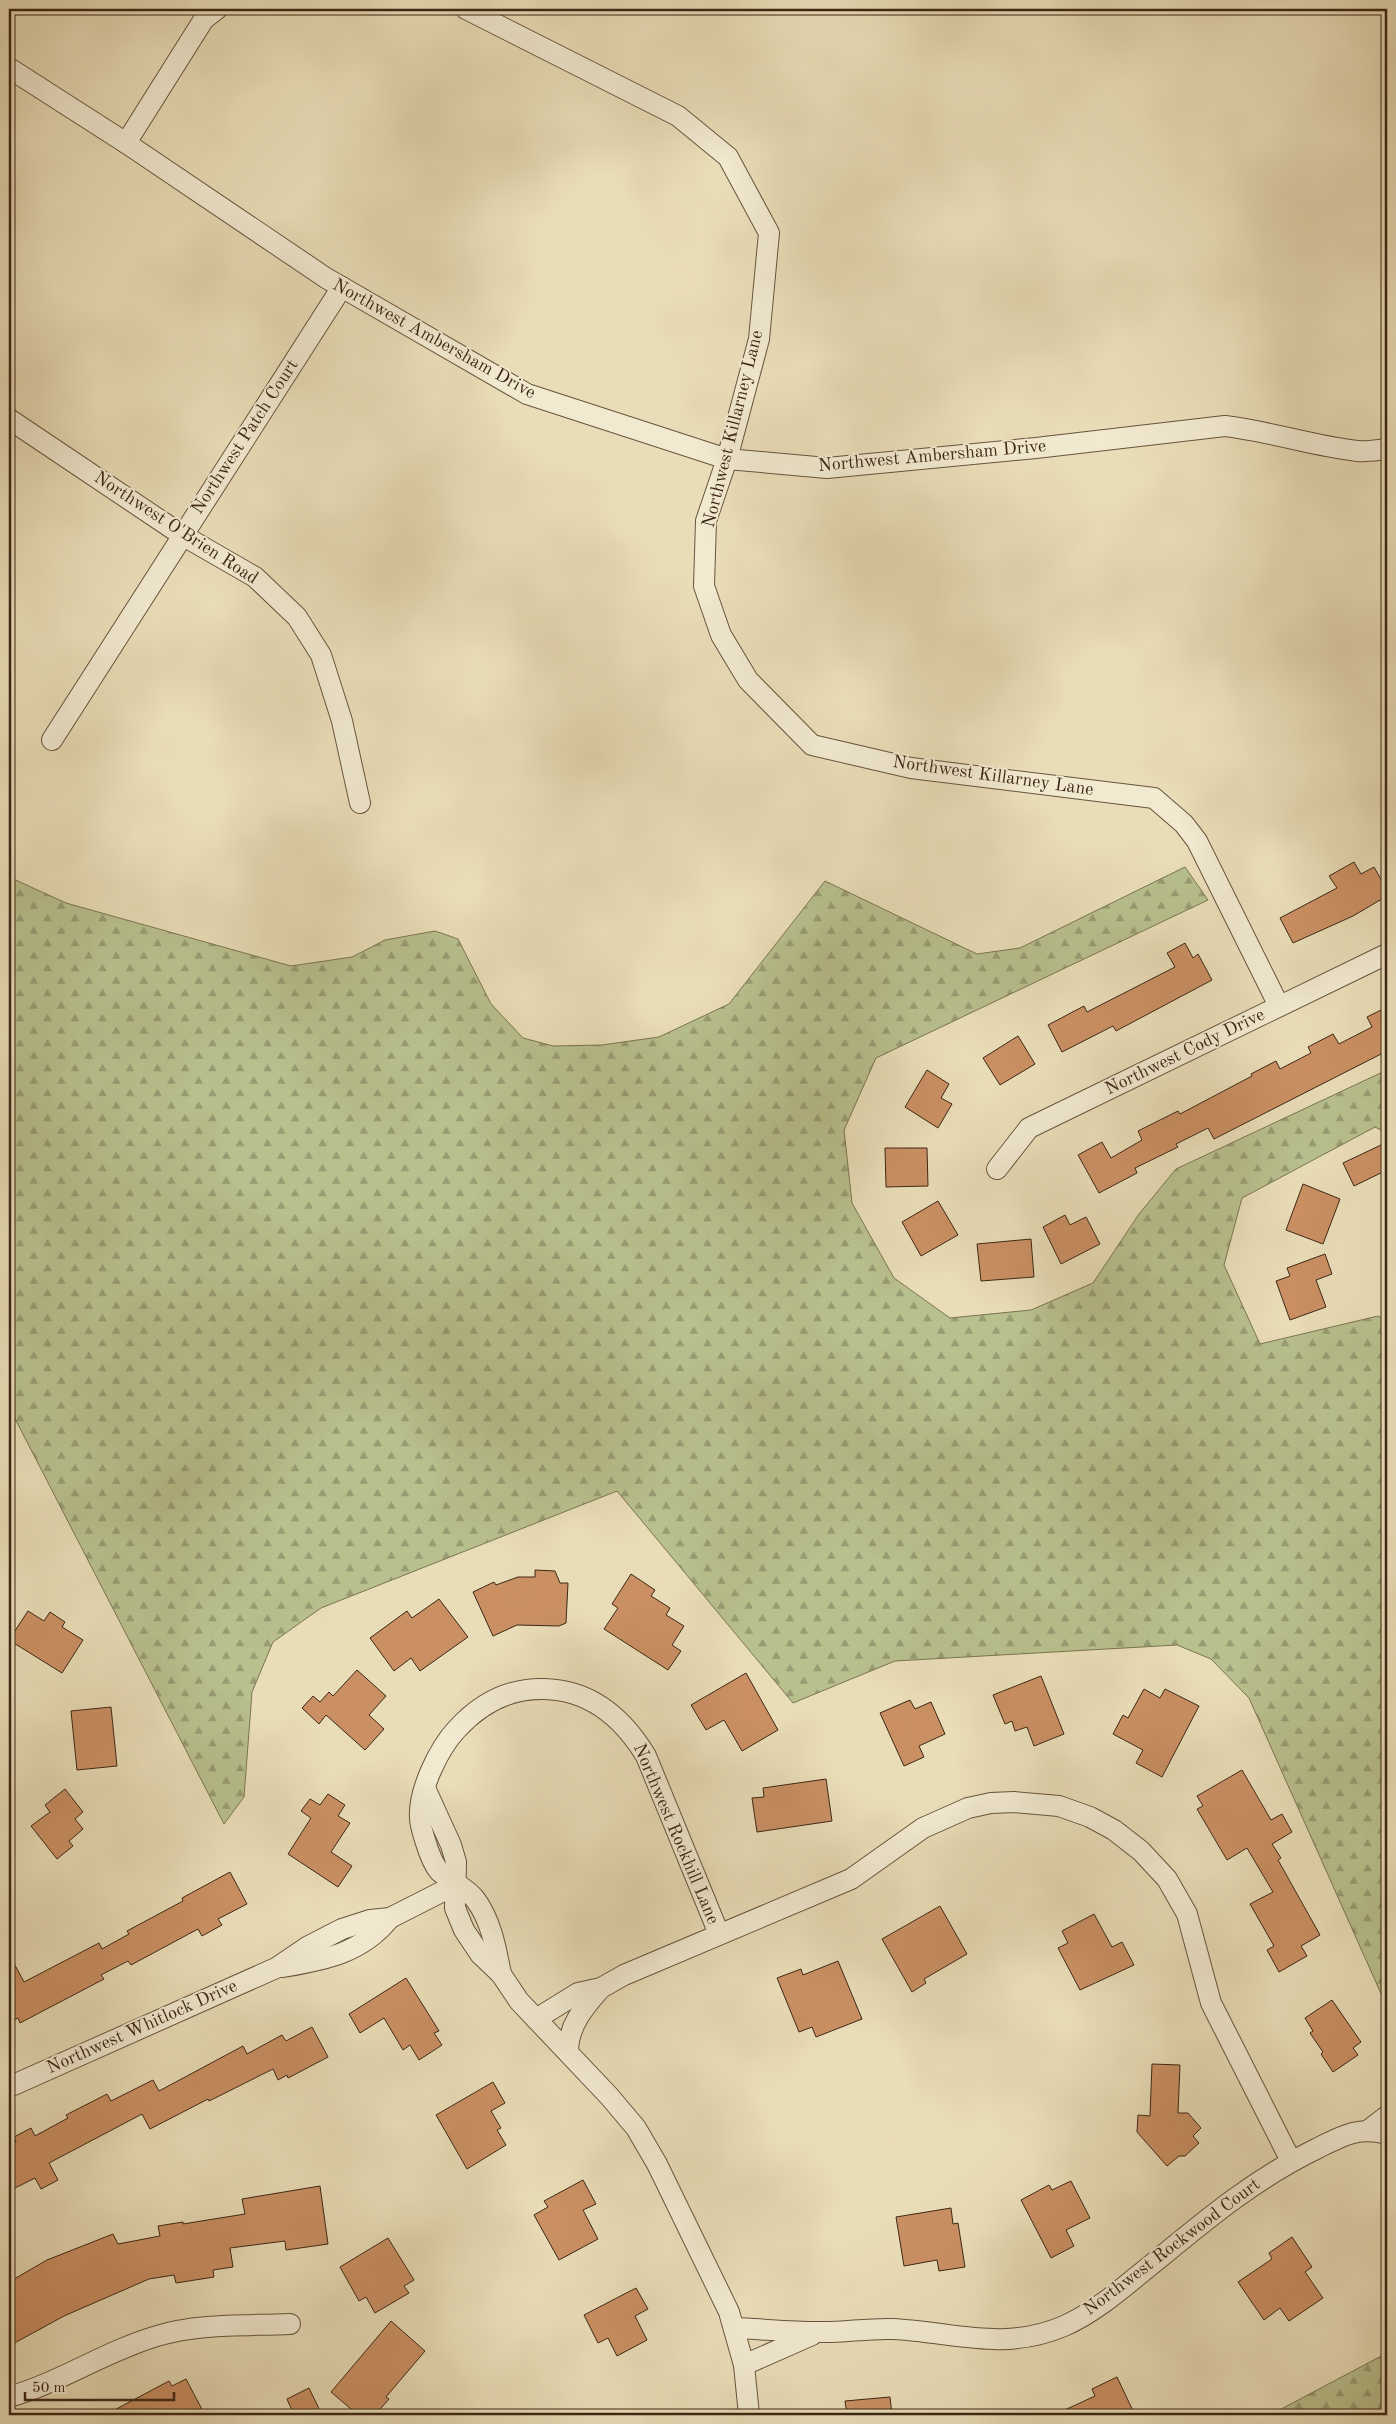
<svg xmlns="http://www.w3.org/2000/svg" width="1396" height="2424" font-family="'Old Standard TT',serif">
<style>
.forest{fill:url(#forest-firs);stroke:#7a7451}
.building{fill:#ca9064;stroke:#3c2715}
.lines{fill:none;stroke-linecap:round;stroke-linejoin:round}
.street-casing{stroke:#67543e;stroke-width:22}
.street{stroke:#f1e9d0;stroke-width:20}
.labels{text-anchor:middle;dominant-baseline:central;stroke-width:4;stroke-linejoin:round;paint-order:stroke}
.street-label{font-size:18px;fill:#3c2715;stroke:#f1e9d0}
</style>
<defs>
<pattern id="forest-firs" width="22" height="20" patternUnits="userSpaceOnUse" patternTransform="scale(1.25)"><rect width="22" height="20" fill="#b8c08d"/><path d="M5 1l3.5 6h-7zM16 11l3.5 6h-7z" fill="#979c72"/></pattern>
</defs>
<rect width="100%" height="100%" fill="#e9ddb7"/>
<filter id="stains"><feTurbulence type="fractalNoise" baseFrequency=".004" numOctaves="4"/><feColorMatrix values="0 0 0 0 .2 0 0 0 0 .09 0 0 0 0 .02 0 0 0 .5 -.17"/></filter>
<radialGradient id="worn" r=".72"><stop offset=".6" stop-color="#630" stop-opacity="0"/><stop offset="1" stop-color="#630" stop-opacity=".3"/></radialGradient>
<g class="forest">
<path d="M1185,867L1208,900L876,1058L844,1130L852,1203L894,1278L950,1318L1031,1310L1093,1283L1139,1214L1176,1169L1387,1070V1133L1375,1127L1242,1198L1224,1265L1260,1344L1378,1316L1387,1321V2007L1249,1698L1211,1659L1177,1645L895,1661L793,1703L617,1491L321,1608L273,1642L252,1692L244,1797L224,1824L9,1407V877L66,903L291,966L352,957L385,940L435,931L458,939L491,1004L523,1038L553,1046L602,1045L659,1037L729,1004L825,881L977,954L1020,948Z"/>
<path d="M1387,2353V2415H1270Z"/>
</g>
<g class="building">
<path d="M1354,862L1361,874L1374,867L1387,890V896L1353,916L1293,943L1280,918L1337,888L1329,876Z"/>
<path d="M1185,943L1193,958L1198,954L1212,980L1116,1031L1113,1026L1062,1052L1048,1025L1084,1006L1087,1012L1175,967L1167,953Z"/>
<path d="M1387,1007V1057L1385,1052L1214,1139L1208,1128L1176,1144L1178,1147L1135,1168L1137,1173L1099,1193L1078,1155L1102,1142L1111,1158L1142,1140L1138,1131L1178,1111L1180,1114L1252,1076L1251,1074L1276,1061L1280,1069L1311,1053L1308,1047L1333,1034L1339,1044L1372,1027L1367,1017Z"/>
<path d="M1018,1036L1035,1064L1000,1085L983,1058Z"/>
<path d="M927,1070L949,1084L941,1098L952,1104L938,1128L905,1107Z"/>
<path d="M1381,1145L1387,1157V1170L1354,1186L1343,1163Z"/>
<path d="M885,1148H927L928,1186L886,1187Z"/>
<path d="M1303,1184L1340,1199L1323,1244L1286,1230Z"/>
<path d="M938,1201L958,1235L921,1256L902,1222Z"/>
<path d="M1065,1215L1070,1225L1086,1217L1100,1244L1061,1264L1043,1227Z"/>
<path d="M1031,1239L1034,1277L981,1281L977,1244Z"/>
<path d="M1325,1254L1332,1274L1316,1280L1326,1307L1290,1320L1276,1281L1290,1276L1287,1268Z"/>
<path d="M535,1570L555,1571L560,1583H568L566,1623L559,1626L517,1625L493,1636L473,1592L494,1582L496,1585L518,1577H535Z"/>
<path d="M631,1574L655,1590L651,1596L670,1608L666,1615L684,1626L672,1645L681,1651L668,1670L604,1629L618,1608L612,1604Z"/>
<path d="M439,1599L468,1637L420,1671L411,1658L394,1671L370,1638L407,1611L412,1618Z"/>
<path d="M28,1611L44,1621L50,1612L65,1622L62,1627L83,1640L62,1673L9,1640Z"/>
<path d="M357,1670L386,1696L369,1715L384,1729L365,1750L326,1715L319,1724L302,1708L313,1696L320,1702L329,1692L333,1696Z"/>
<path d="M746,1673L778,1730L742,1751L724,1720L706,1730L691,1705Z"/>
<path d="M1041,1676L1064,1734L1034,1746L1027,1727L1015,1731L1012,1721L1005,1724L993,1695Z"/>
<path d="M1144,1689L1160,1698L1165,1689L1199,1706L1162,1777L1136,1763L1143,1750L1113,1734L1123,1715L1128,1718Z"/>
<path d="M910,1700L915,1709L931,1702L945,1734L919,1746L924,1757L904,1766L880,1713Z"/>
<path d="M111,1707L117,1766L77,1770L71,1711Z"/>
<path d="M1242,1770L1271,1820L1282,1814L1292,1832L1272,1844L1281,1858L1278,1860L1320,1935L1301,1946L1307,1956L1279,1972L1267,1950L1274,1946L1250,1904L1273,1892L1247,1848L1227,1860L1197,1809L1203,1806L1197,1796Z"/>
<path d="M826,1779L832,1821L757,1832L752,1798L764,1797L763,1788Z"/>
<path d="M65,1789L83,1812L75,1819L83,1829L69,1841L73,1846L57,1859L31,1826L50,1812L45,1805Z"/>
<path d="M328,1794L345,1805L338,1816L350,1823L331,1852L352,1866L338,1887L288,1854L311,1818L301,1811L310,1799L320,1805Z"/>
<path d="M230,1872L247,1904L218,1919L222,1925L202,1936L198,1929L131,1965L128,1961L101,1975L104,1979L20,2023L18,2018L9,2023V1954L24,1982L99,1943L102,1949L129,1934L127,1931L183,1901L182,1898Z"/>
<path d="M940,1906L967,1954L924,1979L926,1983L912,1992L882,1939Z"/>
<path d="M1094,1914L1112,1947L1122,1942L1134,1965L1080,1990L1058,1948L1068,1943L1062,1931Z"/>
<path d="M838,1961L862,2019L816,2037L812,2027L799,2032L777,1978L801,1969L803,1975Z"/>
<path d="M406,1978L439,2031L434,2033L442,2045L419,2060L410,2045L403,2050L384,2018L360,2033L349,2014Z"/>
<path d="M1332,2000L1361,2042L1353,2048L1358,2055L1333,2072L1321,2054L1323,2052L1310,2033L1313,2031L1305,2018Z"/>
<path d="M312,2027L328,2057L288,2078L287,2075L278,2080L273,2069L209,2101L208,2099L150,2129L142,2114L49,2163L58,2180L41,2189L35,2178L9,2191V2146L16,2142L14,2137L31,2128L35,2136L68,2118L66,2115L107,2094L111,2101L153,2080L159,2091L243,2046L247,2054L282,2035L286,2041Z"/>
<path d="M1152,2064L1180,2065L1178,2113H1188L1201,2128L1193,2136L1199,2143L1185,2156H1179L1167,2166L1137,2132L1138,2115L1150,2116Z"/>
<path d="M493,2082L505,2103L491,2111L501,2128L497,2130L506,2145L467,2169L436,2115Z"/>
<path d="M583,2180L596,2204L583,2210L598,2239L559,2260L534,2215L548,2207L544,2201Z"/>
<path d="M1071,2181L1090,2218L1066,2230L1074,2246L1051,2258L1021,2200L1049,2185L1052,2190Z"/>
<path d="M320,2186L328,2244L286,2250L285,2241L230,2248L233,2267L213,2270L214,2277L176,2283L174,2275L149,2279L64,2316L9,2346V2282L47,2260L113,2234L118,2244L160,2236L158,2226L183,2222V2224L245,2214L242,2199Z"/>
<path d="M951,2208L953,2224L958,2223L965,2267L939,2271L937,2260L904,2266L896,2217Z"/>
<path d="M1292,2237L1312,2267L1305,2272L1323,2298L1289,2321L1280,2308L1264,2320L1238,2282L1272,2259L1269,2253Z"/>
<path d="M388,2238L414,2280L404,2286L409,2293L375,2313L366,2297L359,2301L340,2267Z"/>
<path d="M636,2288L648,2309L635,2316L647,2340L617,2356L608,2338L598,2343L584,2315Z"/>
<path d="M391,2321L425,2351L386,2397L389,2399L375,2415H358L331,2392Z"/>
<path d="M1117,2377L1135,2415H1054L1095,2396L1092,2389Z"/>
<path d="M186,2379L205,2415H105L169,2381L172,2386Z"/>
<path d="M309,2388L322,2415H294L287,2399Z"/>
<path d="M890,2397L892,2415H847L845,2401Z"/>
</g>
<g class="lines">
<defs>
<g id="street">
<path d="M466,9L678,116L728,157L769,233L759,339L727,459L706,521L704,586L721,635L748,680L812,745L911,768L1154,798L1184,824L1197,841L1279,1006"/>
<path d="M9,68L126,143L326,278L527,394L727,459L827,468L1036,448L1225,426C1269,431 1312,446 1357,451C1366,452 1377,450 1387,449"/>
<path d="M126,143L204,19L217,9"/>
<path d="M9,419L182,535L255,577L297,617L321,655L342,721L360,803"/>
<path d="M52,740L342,287"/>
<path d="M997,1169L1029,1128L1387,954"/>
<path d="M425,1788L451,1845L456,1862L455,1908L464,1930L480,1954L501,1974L519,2001L609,2096L636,2128L657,2164L729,2312L744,2365L749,2415"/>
<path d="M283,1967C325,1960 362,1953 390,1918"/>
<path d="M501,1974C496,1948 491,1920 475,1899C466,1887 450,1881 439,1871C432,1863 428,1850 425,1840C423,1833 420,1825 420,1818C418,1791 439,1748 457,1729C480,1704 509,1688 544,1689C590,1690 623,1718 646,1756L719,1934"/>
<path d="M536,2019L578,1993L601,1988L624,1975L851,1879L923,1828L968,1808L991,1803L1014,1802L1059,1806L1090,1817L1114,1830L1141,1851L1167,1879L1187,1914L1211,2003L1291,2161"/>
<path d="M568,2052C568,2026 584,2007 601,1988"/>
<path d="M9,2087L276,1968L307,1947L342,1929L370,1920L390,1918L457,1884"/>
<path d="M1370,2129L1387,2116"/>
<path d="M734,2328C762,2329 789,2332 817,2332C842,2333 867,2328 893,2329C954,2332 1003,2352 1064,2326C1098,2311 1127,2284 1156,2261C1207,2219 1256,2178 1316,2149C1342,2136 1358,2126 1387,2134"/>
<path d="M744,2365L812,2335"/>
<path d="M9,2397C61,2382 106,2351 157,2336C199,2323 247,2326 290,2324"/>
</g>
</defs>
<use href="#street" class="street-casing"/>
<use href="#street" class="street"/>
</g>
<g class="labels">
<g class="street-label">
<text transform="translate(434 339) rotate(29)">Northwest Ambersham Drive</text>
<text transform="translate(733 429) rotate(-76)">Northwest Killarney Lane</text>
<text transform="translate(245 437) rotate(-57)">Northwest Patch Court</text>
<text transform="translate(932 456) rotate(-5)">Northwest Ambersham Drive</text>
<text transform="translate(176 528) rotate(33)">Northwest O'Brien Road</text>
<text transform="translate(993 776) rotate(8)">Northwest Killarney Lane</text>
<text transform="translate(1185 1052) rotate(-26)">Northwest Cody Drive</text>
<text transform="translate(676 1834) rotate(67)">Northwest Rockhill Lane</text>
<text transform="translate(142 2027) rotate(-24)">Northwest Whitlock Drive</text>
<text transform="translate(1172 2247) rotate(-37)">Northwest Rockwood Court</text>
</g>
</g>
<rect width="1396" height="2424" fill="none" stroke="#e9ddb7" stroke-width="30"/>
<rect x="10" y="10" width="1376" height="2404" fill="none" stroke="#3c2715" stroke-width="2.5"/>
<rect x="15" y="15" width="1366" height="2394" fill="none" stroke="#3c2715"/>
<path d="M25 2392v8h149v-8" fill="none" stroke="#3c2715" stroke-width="2.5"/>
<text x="32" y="2392" font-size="15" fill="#3c2715" stroke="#f1e9d0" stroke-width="4" paint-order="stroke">50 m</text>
<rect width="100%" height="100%" filter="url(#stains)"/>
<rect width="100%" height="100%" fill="url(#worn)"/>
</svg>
